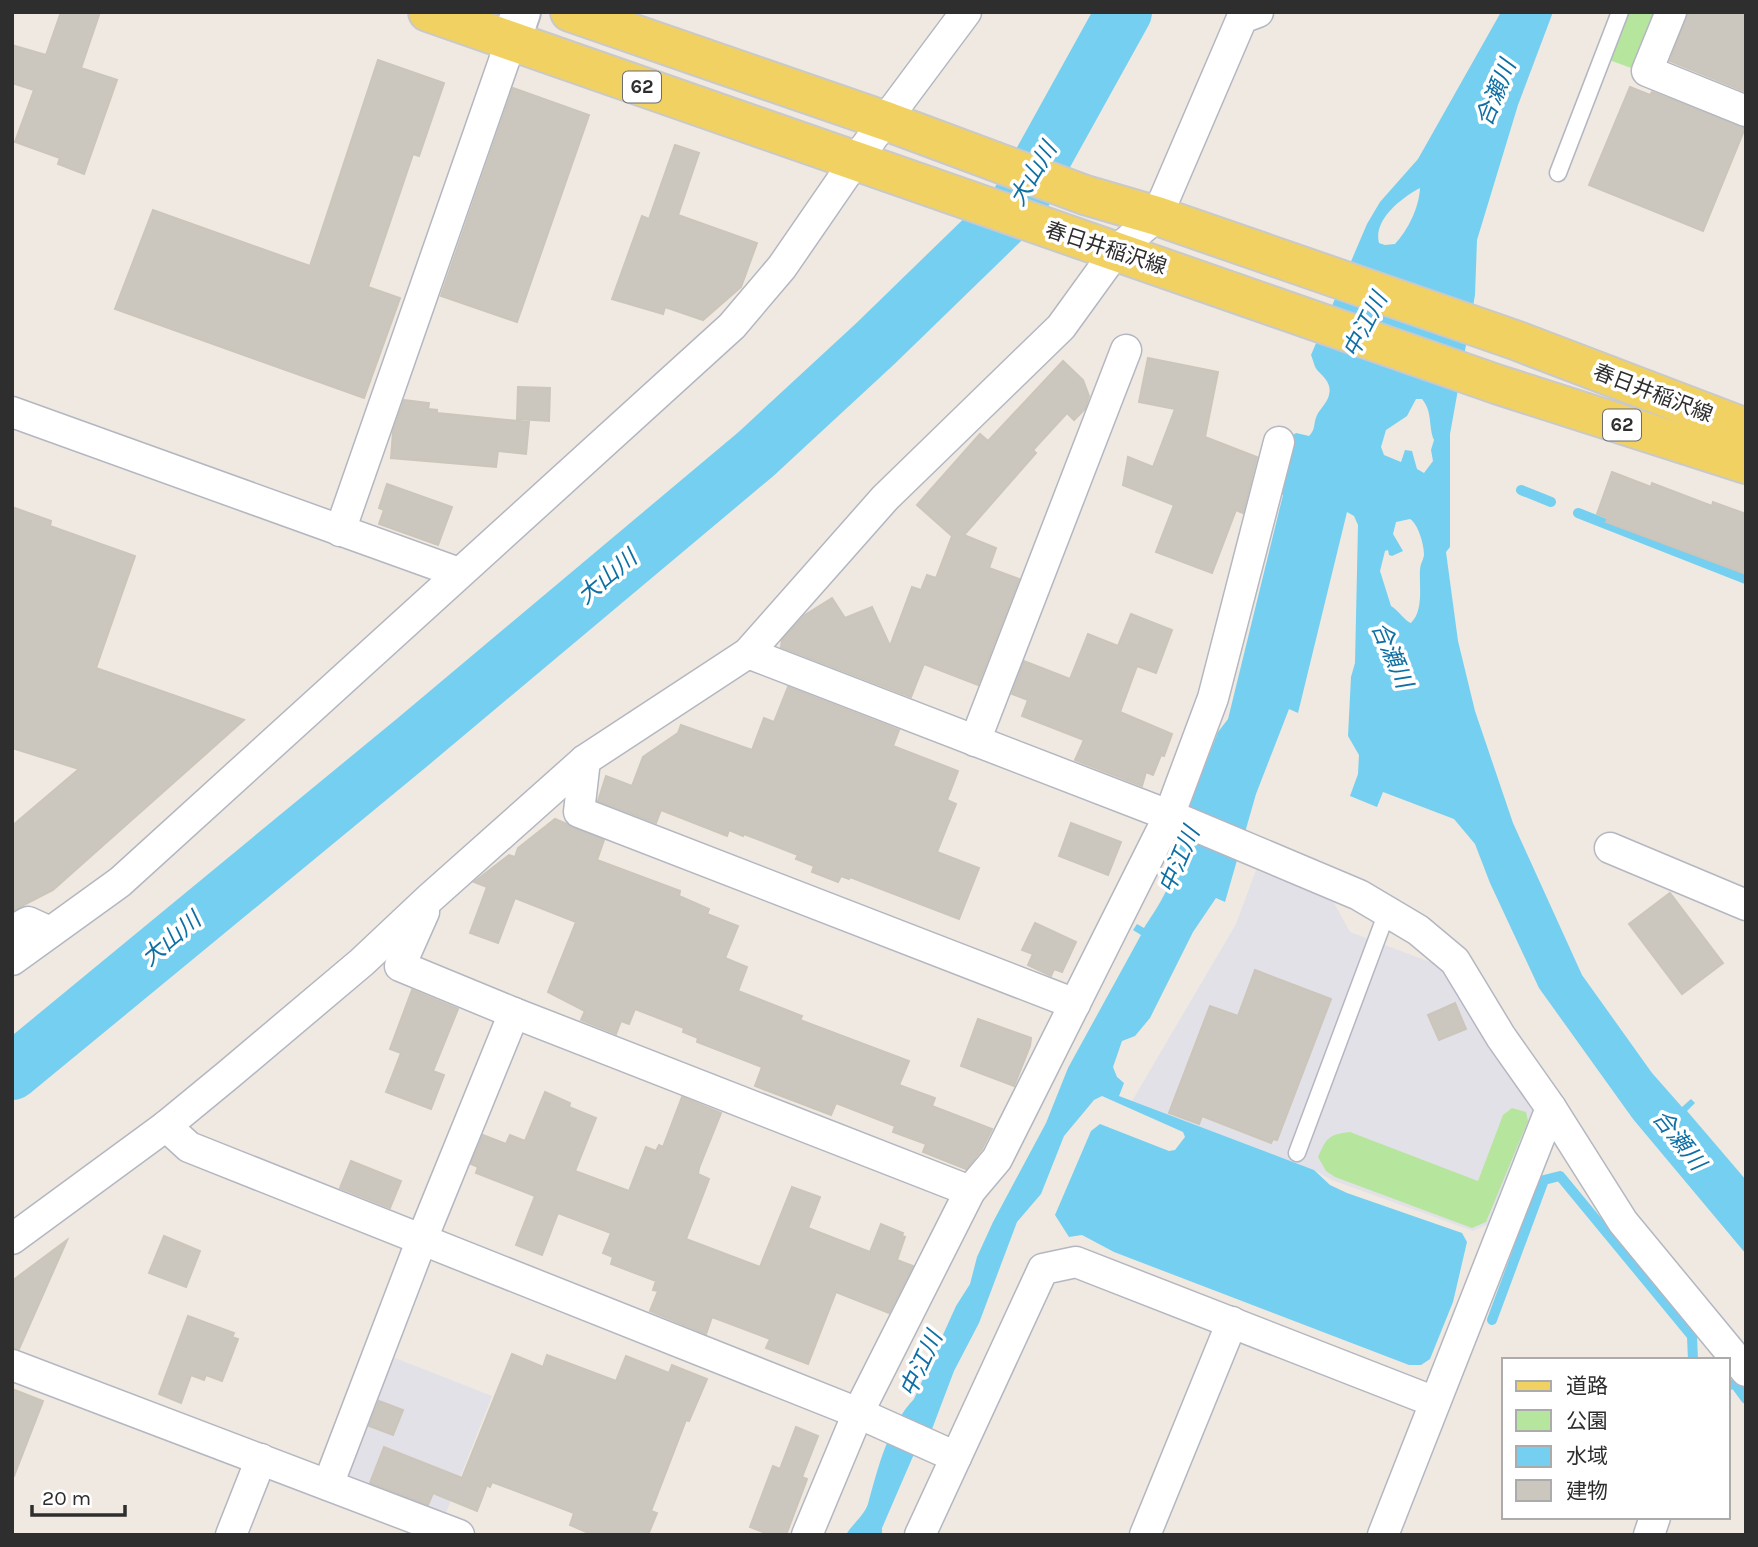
<svg xmlns="http://www.w3.org/2000/svg" width="1758" height="1547" font-family="Karla,'Noto Sans JP',sans-serif">
<style>
.industrial{fill:#e3e1e8}
.green{fill:#b6e59e}
.water{fill:#75cff0;fill-rule:evenodd}
.lines{fill:none;stroke-linecap:round;stroke-linejoin:round}
.stream{stroke:#75cff0;stroke-width:10}
.river{stroke:#75cff0;stroke-width:56}
.building{fill:#cbc7bf;stroke:#cbc5ba;stroke-width:2}
.service-casing{stroke:#b4b7c1;stroke-width:19}
.minor-casing{stroke:#b4b7c1;stroke-width:33}
.tertiary-casing{stroke:#b4b7c1;stroke-width:42}
.primary-casing{stroke:#c9c9c9;stroke-width:42}
.service{stroke:#fff;stroke-width:16}
.minor{stroke:#fff;stroke-width:30}
.tertiary{stroke:#fff;stroke-width:38}
.primary{stroke:#f2d163;stroke-width:38}
.labels{text-anchor:middle;dominant-baseline:central;stroke-width:7;stroke-linejoin:round;paint-order:stroke}
.shield{fill:#fff;stroke:#6d6d6d;stroke-width:2}
.shield-label{font-size:19px;font-weight:bold;fill:#2e2e2e}
.street-label{font-size:21px;fill:#2e2e2e;stroke:#fff}
.water-label{font-size:23px;font-style:italic;fill:#0d6fa3;stroke:#fff}
</style>
<rect width="100%" height="100%" fill="#efe9e1"/>
<g class="industrial">
<path d="M1256,870L1333,901L1350,932L1441,966L1534,1113L1501,1204L1489,1224L1473,1231L1332,1180L1314,1170L1132,1101L1236,924Z"/>
<path d="M390,1356L492,1396L444,1518L351,1481L346,1470Z"/>
</g>
<g class="green">
<path d="M1628,12H1657L1634,69L1609,60Z"/>
<path d="M1512,1108L1526,1112L1528,1121L1486,1222L1472,1228L1335,1177L1326,1171L1318,1157C1327,1137 1328,1135 1350,1132L1478,1181L1503,1115Z"/>
</g>
<path class="water" d="M1501,12H1553L1518,105L1477,240L1475,295L1450,434V547L1446,552L1458,641L1475,711L1513,823L1582,975L1652,1073L1682,1107L1691,1099L1695,1103L1687,1111L1746,1180V1254L1633,1119L1539,988L1490,883L1475,844L1454,819L1383,792L1377,807L1350,796L1358,774L1359,755L1348,736L1351,677L1355,663L1358,525L1354,516L1347,512L1298,713L1289,709L1256,794L1225,902L1216,898L1193,932L1150,1018L1135,1036L1122,1041L1113,1067L1117,1077L1124,1083L1119,1096L1314,1170L1330,1185L1347,1193L1462,1233L1467,1242L1453,1302L1430,1359L1421,1365H1409L1114,1252L1082,1235L1069,1237L1055,1215L1091,1131L1100,1124L1169,1151L1175,1150L1185,1137L1183,1132L1102,1096L1094,1100L1064,1136L1041,1194L1017,1222L979,1323L954,1371L929,1437L914,1454L882,1528V1535H846C852,1524 864,1516 868,1504C878,1468 888,1426 914,1399L956,1306L970,1284L977,1257L993,1222L1046,1123L1068,1068L1141,935L1133,930L1137,924L1144,928C1156,909 1183,872 1172,850L1218,732L1228,719L1283,495L1277,492L1290,437L1296,433L1309,436C1316,429 1313,424 1317,415C1320,409 1327,403 1329,395C1332,384 1324,377 1318,371C1314,367 1313,359 1311,355L1367,224L1380,202L1418,159ZM1420,188C1419,208 1408,230 1395,244L1385,245L1379,243C1373,220 1401,198 1420,188ZM1416,399H1422C1433,412 1428,426 1434,440L1431,450L1433,461L1424,473L1417,469L1412,451L1405,450L1401,462L1384,455L1381,447L1386,430L1407,416ZM1410,519C1418,524 1424,544 1424,554C1424,559 1420,564 1420,570C1419,586 1424,610 1411,623C1405,621 1399,611 1391,606L1380,571L1385,551L1388,550L1389,555L1392,556L1403,551L1393,534L1396,522Z"/>
<g class="lines">
<g class="stream">
<path d="M1521,490L1551,502"/>
<path d="M1578,513L1746,579"/>
<path d="M1492,1320L1544,1180L1560,1176L1692,1336L1693,1360"/>
<path d="M1728,1385L1735,1384L1746,1399"/>
</g>
<path class="river" d="M12,1072L415,740L756,454L876,343L1016,207L1124,12"/>
</g>
<g class="building">
<path d="M61,12H100L81,68L117,80L84,174L58,164L60,158L15,142L34,90L12,83V45L46,55Z"/>
<path d="M1688,12H1746V92L1670,61Z"/>
<path d="M378,60L444,83L419,156L413,154L368,287L400,298L364,398L115,309L153,210L310,266Z"/>
<path d="M1630,87L1650,95L1652,92L1745,128L1703,231L1589,185Z"/>
<path d="M513,88L589,115L517,322L441,296Z"/>
<path d="M675,145L699,153L678,215L757,243L741,287L703,320L665,307L663,314L612,299L642,216L649,219Z"/>
<path d="M1148,358L1218,372L1205,437L1257,457L1243,513L1236,510L1212,573L1156,552L1174,505L1123,485L1128,457L1153,467L1175,409L1139,402Z"/>
<path d="M1063,361L1083,380L1089,396L1085,409L1074,420L1067,413L1033,450L1036,453L964,535L996,548L989,568L1019,579L978,685L924,664L911,697L781,647L782,640L805,615L832,598L845,618L872,607L890,646L912,587L921,590L927,575L936,578L952,536L917,505L980,434L988,441Z"/>
<path d="M518,387L550,388L549,421L517,419Z"/>
<path d="M404,400L429,403L428,409L437,410V413L529,422L526,454L498,451L496,467L391,458L393,432Z"/>
<path d="M1612,472L1651,487L1652,483L1712,506L1713,502L1746,514V574L1606,522L1608,518L1597,514Z"/>
<path d="M387,484L452,507L438,545L379,524L384,510L379,508Z"/>
<path d="M12,507L51,521L50,526L135,556L96,668L244,720L53,890L12,911V826L79,769L12,748Z"/>
<path d="M1131,614L1172,630L1156,673L1137,666L1120,712L1172,734L1164,756L1161,755L1153,775L1146,772L1142,786L1075,760L1084,740L1022,716L1028,700L1012,694L1024,661L1070,679L1088,634L1118,646Z"/>
<path d="M788,687L899,730L893,746L958,771L947,800L956,804L937,852L979,868L959,919L850,877L849,879L841,876L838,882L812,872L814,866L796,859L798,855L744,834L743,836L729,830L727,836L661,810L656,823L598,801L606,776L632,786L643,757L678,733L681,725L752,750L764,718L774,722Z"/>
<path d="M555,819L604,840L597,860L680,891L679,896L709,909L707,914L738,926L725,958L747,967L738,991L802,1016L800,1020L909,1061L899,1085L935,1098L932,1106L992,1129L982,1149L966,1169L923,1152L926,1144L893,1132L895,1126L836,1103L831,1115L755,1086L762,1067L697,1042L698,1038L683,1032L684,1028L635,1009L629,1024L621,1021L616,1034L581,1020L585,1011L548,992L576,922L515,898L498,943L470,933L487,887L474,882L509,855L515,857L518,848Z"/>
<path d="M1071,823L1121,842L1108,875L1059,856Z"/>
<path d="M1670,893L1723,963L1682,994L1629,924Z"/>
<path d="M1035,923L1076,942L1062,972L1054,969L1051,976L1028,965L1033,954L1022,950Z"/>
<path d="M1255,970L1331,999L1277,1140L1273,1139L1271,1143L1202,1116L1199,1124L1169,1113L1210,1006L1238,1016Z"/>
<path d="M412,990L458,1009L433,1071L444,1075L431,1109L386,1092L401,1053L390,1049Z"/>
<path d="M1455,1003L1466,1029L1439,1040L1428,1015Z"/>
<path d="M978,1019L1031,1038L1030,1046L1014,1086L961,1066Z"/>
<path d="M545,1092L570,1103L569,1107L596,1118L575,1171L629,1191L646,1147L656,1151L659,1145L663,1147L682,1097L721,1113L699,1168L698,1174L709,1179L686,1239L760,1267L792,1187L820,1197L808,1228L870,1252L881,1224L903,1233L902,1236L905,1237L897,1260L913,1266L889,1313L836,1292L808,1364L766,1348L770,1339L712,1317L706,1334L650,1311L658,1291L653,1290L656,1281L611,1264L613,1257L603,1253L611,1233L558,1213L542,1255L516,1245L535,1196L476,1173L478,1167L471,1164L483,1135L506,1144L510,1135L525,1141Z"/>
<path d="M351,1161L401,1181L390,1208L340,1188Z"/>
<path d="M164,1236L200,1251L186,1287L149,1273Z"/>
<path d="M67,1240L19,1349L12,1348V1281Z"/>
<path d="M188,1316L234,1333L232,1337L238,1339L222,1381L206,1375L204,1380L191,1375L181,1403L159,1394Z"/>
<path d="M512,1354L543,1367L547,1355L616,1381L626,1356L669,1373L672,1365L707,1379L689,1421L686,1420L651,1511L657,1513L648,1535H593L570,1525L574,1513L492,1482L490,1487L487,1485L477,1511L433,1493L428,1505L370,1483L384,1447L462,1478Z"/>
<path d="M12,1389L43,1401L14,1476H12Z"/>
<path d="M379,1401L403,1410L393,1435L369,1426Z"/>
<path d="M796,1427L818,1436L802,1477L807,1479L786,1535H771L750,1527L773,1466L780,1469Z"/>
</g>
<g class="lines">
<defs>
<g id="service">
<path d="M1558,173L1620,12"/>
<path d="M1297,1153L1387,912"/>
</g>
<g id="minor">
<path d="M1671,12L1647,71L1746,111"/>
<path d="M12,412L459,573"/>
<path d="M340,531L511,41"/>
<path d="M748,653L1181,820L1359,895L1418,930L1455,961L1501,1037L1551,1108L1623,1222L1746,1371"/>
<path d="M975,741L1126,350"/>
<path d="M585,760L579,812L1075,1004"/>
<path d="M1610,848L1746,905"/>
<path d="M424,912L400,966L514,1013L970,1191"/>
<path d="M12,931L28,922L50,932"/>
<path d="M12,960L120,882L732,326L782,267L855,161L966,12"/>
<path d="M166,1126L189,1147L858,1413L956,1457"/>
<path d="M12,1239L166,1126L228,1075L362,962L430,898L585,760L748,653L885,498L1061,327L1116,251L1157,216L1242,18L1258,12"/>
<path d="M12,1365L459,1535"/>
<path d="M328,1485L422,1239L514,1013"/>
<path d="M231,1535L261,1459"/>
<path d="M807,1535L858,1413L970,1191L997,1159L1169,816L1213,698L1279,442"/>
<path d="M920,1535L1043,1269L1076,1262L1435,1402"/>
<path d="M1145,1535L1232,1322"/>
<path d="M1383,1535L1551,1108"/>
<path d="M1649,1535L1655,1517"/>
</g>
<path id="tertiary" d="M511,41L521,12"/>
<g id="primary">
<path d="M428,12L1499,385L1746,464"/>
<path d="M570,12L886,121L1085,195L1157,216L1515,340L1746,428"/>
</g>
</defs>
<use href="#service" class="service-casing"/>
<use href="#minor" class="minor-casing"/>
<use href="#tertiary" class="tertiary-casing"/>
<use href="#primary" class="primary-casing"/>
<use href="#service" class="service"/>
<use href="#minor" class="minor"/>
<use href="#tertiary" class="tertiary"/>
<use href="#primary" class="primary"/>
</g>
<g class="labels">
<g class="shield">
<rect x="623" y="71.5" width="38" height="31" rx="5"/>
<rect x="1603" y="409.5" width="38" height="31" rx="5"/>
</g>
<g class="shield-label">
<text x="642" y="87">62</text>
<text x="1622" y="425">62</text>
</g>
<g class="street-label">
<text transform="translate(1106 248) rotate(18)">春日井稲沢線</text>
<text transform="translate(1653 393) rotate(21)">春日井稲沢線</text>
</g>
<g class="water-label">
<text transform="translate(1496 93) rotate(-68)">合瀬川</text>
<text transform="translate(1033 174) rotate(-59)">大山川</text>
<text transform="translate(1365 325) rotate(-63)">中江川</text>
<text transform="translate(607 577) rotate(-40)">大山川</text>
<text transform="translate(1392 655) rotate(67)">合瀬川</text>
<text transform="translate(1179 860) rotate(-67)">中江川</text>
<text transform="translate(171 939) rotate(-40)">大山川</text>
<text transform="translate(1679 1140) rotate(52)">合瀬川</text>
<text transform="translate(921 1364) rotate(-65)">中江川</text>
</g>
</g>
<rect width="1758" height="1547" fill="none" stroke="#2e2e2e" stroke-width="28"/>
<rect x="1502" y="1358" width="228" height="161" fill="#ffffff" stroke="#ababab" stroke-width="2"/>
<rect x="1516" y="1381" width="35" height="10" fill="#f2d163" stroke="#ababab" stroke-width="2"/>
<text x="1566" y="1393" font-size="21" fill="#2e2e2e">道路</text>
<rect x="1516" y="1410" width="35" height="21" fill="#b6e59e" stroke="#ababab" stroke-width="2"/>
<text x="1566" y="1428" font-size="21" fill="#2e2e2e">公園</text>
<rect x="1516" y="1446" width="35" height="21" fill="#75cff0" stroke="#ababab" stroke-width="2"/>
<text x="1566" y="1463" font-size="21" fill="#2e2e2e">水域</text>
<rect x="1516" y="1480" width="35" height="21" fill="#cbc7bf" stroke="#ababab" stroke-width="2"/>
<text x="1566" y="1498" font-size="21" fill="#2e2e2e">建物</text>
<path d="M32 1505v10h93v-10" fill="none" stroke="#2e2e2e" stroke-width="3.5"/>
<text x="42" y="1505" font-size="21" fill="#2e2e2e" stroke="#ffffff" stroke-width="5" paint-order="stroke">20 m</text>
</svg>
